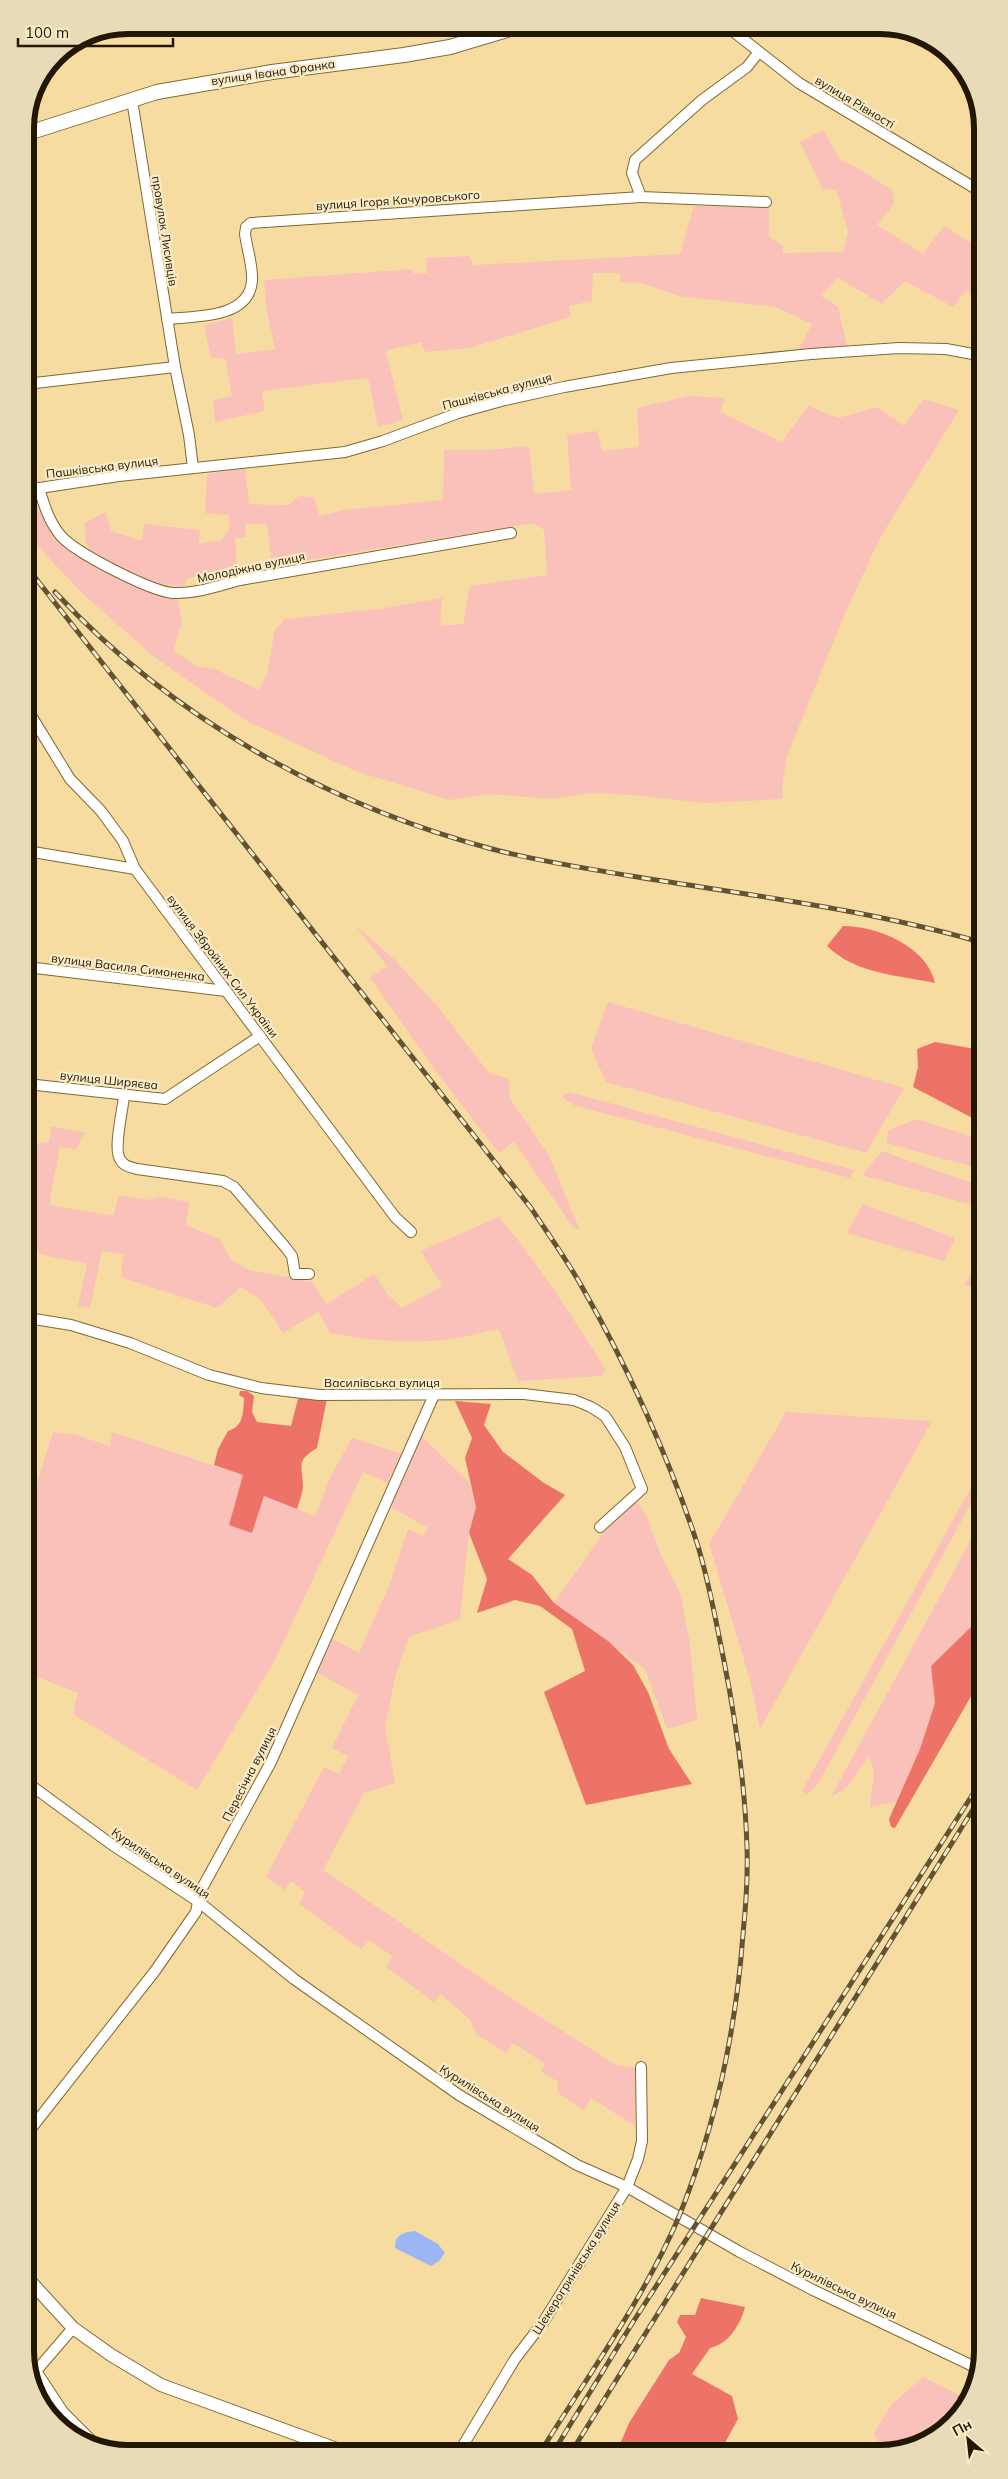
<svg xmlns="http://www.w3.org/2000/svg" width="1008" height="2479" font-family="Mulish,sans-serif">
<style>
.green{fill:#fac1ba}
.forest{fill:#ed7369}
.water{fill:#9cb6f3}
.lines{fill:none;stroke-linecap:round;stroke-linejoin:round}
.minor-casing{stroke:#806830;stroke-width:12}
.tertiary-casing{stroke:#806830;stroke-width:14}
.secondary-casing{stroke:#806830;stroke-width:16}
.minor{stroke:#fff;stroke-width:10}
.tertiary{stroke:#fff;stroke-width:12}
.secondary{stroke:#fff;stroke-width:14}
.rail-casing{stroke:#625332;stroke-width:5}
.rail{stroke:#faebc8;stroke-width:3;stroke-dasharray:9;stroke-linecap:butt}
.labels{text-anchor:middle;dominant-baseline:central;stroke-width:4.5;stroke-linejoin:round;paint-order:stroke}
.street-label{font-size:12px;fill:#221802;stroke:#faebc8}
.rim{fill:none;stroke:#221802;stroke-width:6}
</style>
<rect width="100%" height="100%" fill="#f7dca1"/>
<g class="green">
<path d="M823,130L840,160L858,168L892,190L894,204L877,225L923,254L944,226L978,247V299L966,291L953,307L905,281L882,304L838,278L821,296L838,307L847,346L798,351L812,324L775,307L679,296L641,283L621,282L620,273H593L592,301L569,306L570,317L470,348L425,352L421,342L386,351L403,420L378,427L368,378L262,391L265,411L215,422L213,400L232,396L225,358H211L204,325L232,318L236,354L275,349L267,312L264,280L412,269L414,274L427,273L426,258L470,256L473,265L680,254L694,206L769,208V237L783,246V253L843,252L848,232L836,189L823,190L800,142Z"/>
<path d="M688,396L725,398L720,412L782,442L808,406L838,418L878,407L904,426L923,399L959,410L880,538L843,618L787,756L782,789L783,799L706,803L631,795L590,793L550,799L490,794L450,800L355,771L247,721L154,657L81,592L26,534V498C43,505 43,524 55,536C84,565 139,587 178,599L182,623L173,650L196,666L214,669L259,690L267,674L275,630L285,619L385,608L442,598L440,626L463,624L470,586L547,575L544,530L534,523L272,566L267,524H245L246,537L235,538L237,566L186,579L185,585C152,590 116,564 89,549L86,542L84,523L106,512L111,531L142,541L144,524L200,530L199,544L221,540L229,530V515L205,513L207,474L245,468L249,504L288,505L299,496L314,497L319,516L344,510L443,500L444,450H489L529,446L534,494L571,490L567,435L597,431L602,451L639,447L637,408Z"/>
<path d="M355,925L394,959L439,1008L489,1073L508,1079L511,1100L548,1154L580,1230L573,1227L514,1142L499,1153L440,1077L370,978L387,966Z"/>
<path d="M608,1002L904,1088L866,1153L606,1082L591,1048Z"/>
<path d="M569,1092L854,1170L850,1178L576,1106L561,1097Z"/>
<path d="M917,1119L980,1139V1169L887,1143L888,1130Z"/>
<path d="M51,1126L85,1133L76,1149L60,1147L49,1205L113,1216L119,1195L147,1200L160,1197L189,1202L186,1225L219,1239L232,1260L249,1270L312,1282L327,1304L374,1274L389,1296L402,1308L442,1286L421,1251L499,1217C539,1264 572,1316 605,1369L602,1376L518,1381L499,1329C485,1331 471,1336 457,1338C416,1345 371,1341 330,1333L318,1312L283,1333L261,1300L241,1287L217,1308L123,1278L121,1271L124,1255L102,1251L90,1308L78,1306L87,1264L39,1254V1250L28,1247V1144L49,1142Z"/>
<path d="M882,1151L980,1186V1194L969,1204L862,1175Z"/>
<path d="M863,1204L955,1238L944,1261L847,1233Z"/>
<path d="M980,1259V1289L964,1285Z"/>
<path d="M786,1412L932,1421L760,1729L750,1680L709,1544Z"/>
<path d="M53,1432L76,1435L110,1446L112,1432L243,1475L229,1525L264,1496L315,1516L331,1476L352,1438L402,1454L387,1483L363,1472L276,1658L197,1790L73,1714L78,1693L37,1677L30,1687L29,1686L28,1488L35,1490Z"/>
<path d="M420,1435L468,1481L476,1507L469,1533L460,1619L409,1637L396,1674L385,1727L395,1783L364,1793L323,1870L503,1993L616,2065L635,2068V2126L591,2098L584,2110L558,2093V2082L541,2071L545,2064L513,2043L506,2053L476,2034L470,2020L441,1994L434,2002L386,1967L392,1956L369,1940L361,1949L299,1904L305,1892L291,1881L285,1890L266,1877L324,1767L339,1774L348,1756L332,1748L358,1695L312,1670L326,1635L359,1653L390,1583L408,1529L423,1536L428,1528L389,1506Z"/>
<path d="M981,1470V1485L819,1782L808,1794L802,1791Z"/>
<path d="M637,1501L646,1515L660,1553L680,1593L690,1644L697,1720L667,1729L645,1669L554,1603L604,1532Z"/>
<path d="M981,1521V1606L972,1626L931,1666L935,1703L920,1749L896,1802L870,1807L874,1773L869,1756L846,1788L831,1797Z"/>
<path d="M923,2377L964,2397L947,2425L913,2449H881L874,2433L892,2404Z"/>
</g>
<g class="forest">
<path d="M843,926C877,926 927,946 935,983C897,975 856,974 827,946Z"/>
<path d="M935,1042L970,1048L980,1054V1122L913,1087L918,1067L917,1049Z"/>
<path d="M240,1391H247L254,1396L252,1412L257,1422L291,1426L298,1399H327L317,1448C296,1461 302,1464 303,1485C303,1493 299,1502 297,1509L264,1496L252,1533L229,1525L243,1475L214,1465L218,1449L228,1431C244,1426 243,1413 244,1398L239,1395Z"/>
<path d="M455,1401L491,1404L484,1425L503,1452L544,1483L565,1495L508,1559L532,1575L554,1603L608,1641L633,1665L648,1692L669,1749L692,1784L586,1805L544,1692L585,1671L572,1629L540,1606L515,1600L477,1613L487,1579L469,1533L476,1507L465,1458L472,1438Z"/>
<path d="M981,1606V1679L895,1828L891,1827L889,1819L920,1749L935,1703L931,1666L972,1626Z"/>
<path d="M701,2298L745,2307C740,2325 729,2344 710,2348L692,2374L732,2396L738,2419L721,2450L617,2451L629,2423L669,2360L679,2353L686,2337L677,2322L680,2315H695Z"/>
</g>
<path class="water" d="M415,2231L438,2244L445,2253L439,2261L431,2266L395,2248C394,2235 404,2232 415,2231Z"/>
<g class="lines">
<defs>
<g id="minor">
<path d="M725,25L799,83L978,190"/>
<path d="M759,52L747,67L702,100L635,160L632,173L641,197L766,202"/>
<path d="M132,100L175,367L189,435L193,468"/>
<path d="M167,319C195,316 249,319 252,281C253,266 247,249 245,234L246,227L251,223L641,197"/>
<path d="M26,384L175,367"/>
<path d="M39,488C44,505 49,522 61,536C76,553 150,591 173,593C196,594 218,586 240,580L511,533"/>
<path d="M26,490L119,476L345,452L383,441L458,413L505,400L564,387L671,368L811,354L899,348L946,349L978,355"/>
<path d="M27,709L70,779L101,811L123,841L135,869L395,1217L411,1232"/>
<path d="M27,851L135,869"/>
<path d="M27,967L226,991"/>
<path d="M27,1084L165,1099L260,1036"/>
<path d="M124,1096C123,1109 113,1149 120,1159C123,1166 130,1167 137,1169L223,1181L234,1187L286,1248L292,1256L295,1274H309"/>
<path d="M28,1318L71,1325L130,1343L209,1375L261,1388L319,1395L524,1394L574,1400L591,1407L605,1416L625,1447L642,1489L600,1527"/>
<path d="M29,1784L111,1844L199,1902L294,1979L459,2095L577,2165L627,2187L740,2252L813,2290L977,2368"/>
<path d="M30,2130L155,1971L196,1912L200,1892L271,1762L434,1395"/>
<path d="M36,2371L63,2412L95,2444"/>
<path d="M30,2378L73,2328"/>
<path d="M459,2452L515,2359L544,2321L627,2187L638,2159L642,2141L641,2067"/>
</g>
<path id="tertiary" d="M30,2281L73,2328L111,2355L161,2385L345,2452"/>
<path id="secondary" d="M25,134L157,92L272,72L404,55L450,47L524,25"/>
</defs>
<use href="#minor" class="minor-casing"/>
<use href="#tertiary" class="tertiary-casing"/>
<use href="#secondary" class="secondary-casing"/>
<use href="#minor" class="minor"/>
<use href="#tertiary" class="tertiary"/>
<use href="#secondary" class="secondary"/>
<defs>
<g id="rail">
<path d="M26,566L531,1208C548,1234 567,1260 582,1287C627,1365 669,1458 697,1543C709,1581 716,1622 724,1661C736,1722 745,1784 747,1847C748,1876 746,1905 743,1934C736,2030 716,2124 680,2214C647,2294 587,2377 541,2451"/>
<path d="M55,592C172,718 327,805 492,849C537,861 585,868 631,876C748,895 866,909 980,942"/>
<path d="M554,2451L633,2322L982,1780"/>
<path d="M572,2451L982,1795"/>
</g>
</defs>
<use href="#rail" class="rail-casing"/>
<use href="#rail" class="rail"/>
</g>
<g class="labels">
<g class="street-label">
<text transform="translate(273 72) rotate(-8)">вулиця Івана Франка</text>
<text transform="translate(855 102) rotate(31)">вулиця Рівності</text>
<text transform="translate(398 200) rotate(-4)">вулиця Ігоря Качуровського</text>
<text transform="translate(165 231) rotate(81)">провулок Лисивців</text>
<text transform="translate(497 391) rotate(-15)">Пашківська вулиця</text>
<text transform="translate(102 467) rotate(-7)">Пашківська вулиця</text>
<text transform="translate(251 567) rotate(-12)">Молодіжна вулиця</text>
<text transform="translate(223 966) rotate(53)">вулиця Збройних Сил України</text>
<text transform="translate(128 967) rotate(7)">вулиця Василя Симоненка</text>
<text transform="translate(109 1080) rotate(6)">вулиця Ширяєва</text>
<text x="382" y="1382">Василівська вулиця</text>
<text transform="translate(249 1774) rotate(-63)">Пересічна вулиця</text>
<text transform="translate(161 1863) rotate(34)">Курилівська вулиця</text>
<text transform="translate(490 2098) rotate(32)">Курилівська вулиця</text>
<text transform="translate(576 2268) rotate(-58)">Шекерогринівська вулиця</text>
<text transform="translate(844 2290) rotate(26)">Курилівська вулиця</text>
</g>
</g>
<path d="M0 0H1008V2479H0ZM128 34H880A94 94 0 0 1 974 128V2351A94 94 0 0 1 880 2445H128A94 94 0 0 1 34 2351V128A94 94 0 0 1 128 34Z" fill="#e9dab8" fill-rule="evenodd"/>
<path class="rim" d="M128 34H880A94 94 0 0 1 974 128V2351A94 94 0 0 1 880 2445H128A94 94 0 0 1 34 2351V128A94 94 0 0 1 128 34Z"/>
<g transform="translate(968 2439) rotate(332)" stroke="#faebc8" stroke-width="4" paint-order="stroke">
<path d="M0-4L9 19L0 12L-9 19Z" fill="#221802"/>
<text y="-8" font-size="14" font-weight="bold" text-anchor="middle" fill="#221802">Пн</text>
</g>
<path d="M18 38v8h155v-8" fill="none" stroke="#221802" stroke-width="2.5"/>
<text x="25" y="38" font-size="15" fill="#221802" stroke="#faebc8" stroke-width="4" paint-order="stroke">100 m</text>
</svg>
